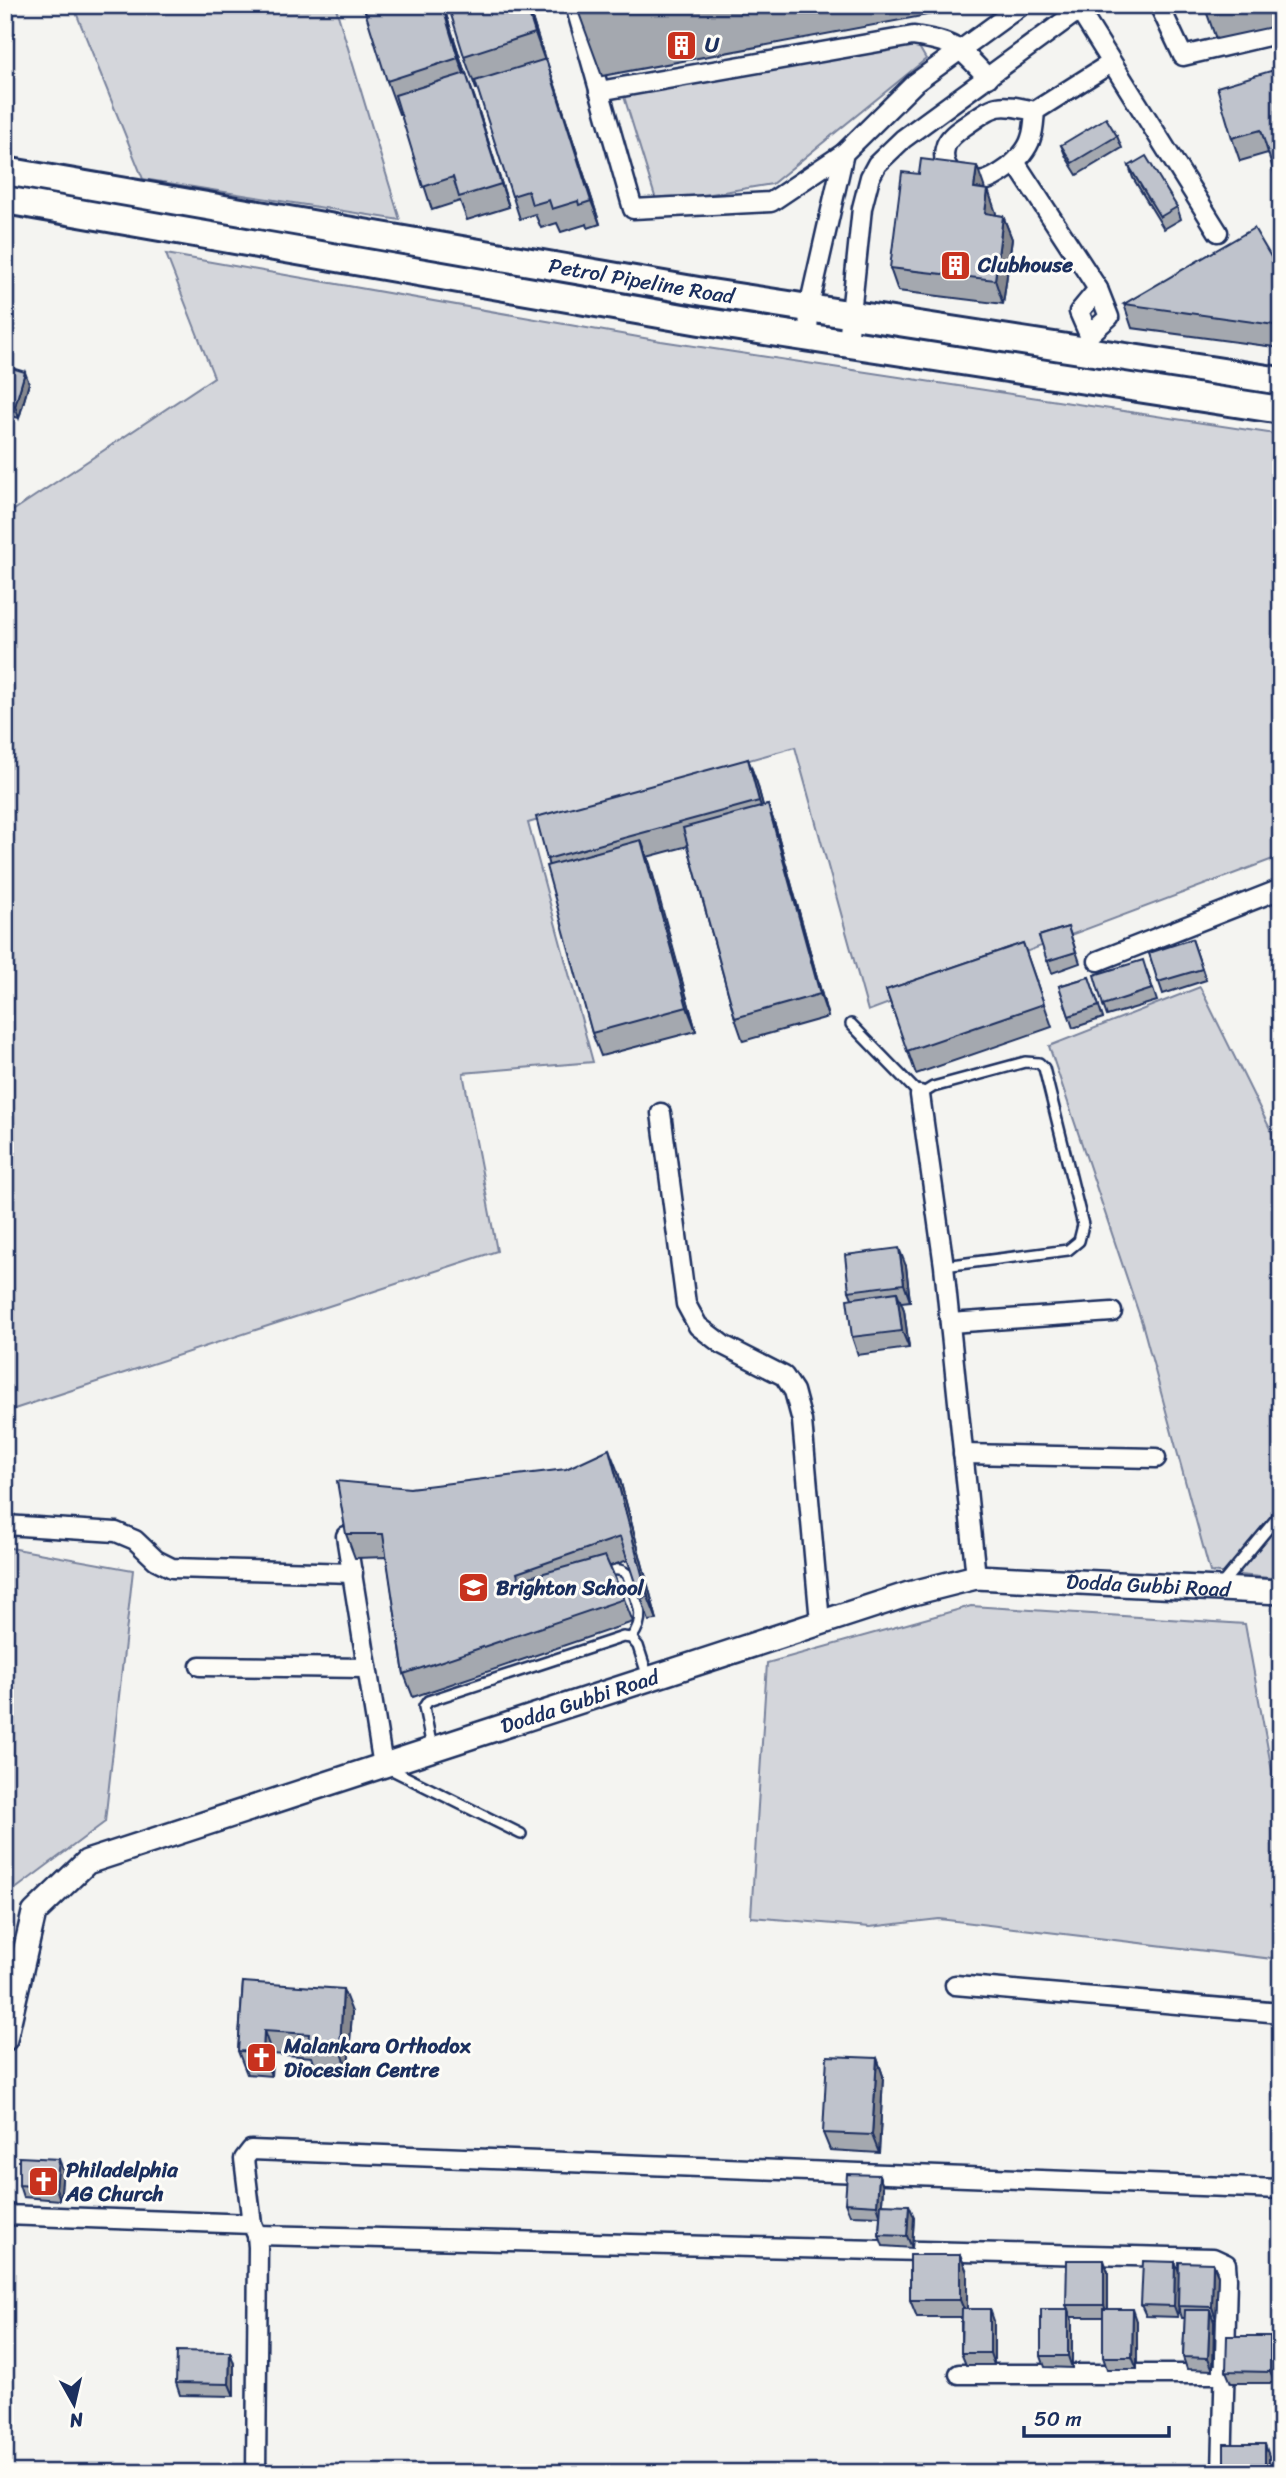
<svg xmlns="http://www.w3.org/2000/svg" width="1286" height="2478" font-family="Sriracha,sans-serif">
<style>
.green{fill:#d4d6db;stroke:#78829c;stroke-width:2}
.lines{fill:none;stroke-linecap:round;stroke-linejoin:round}
.service-casing{stroke:#1b2f5e;stroke-width:14}
.minor-casing{stroke:#1b2f5e;stroke-width:23}
.tertiary-casing{stroke:#1b2f5e;stroke-width:28}
.secondary-casing{stroke:#1b2f5e;stroke-width:32}
.service{stroke:#fdfcf7;stroke-width:9}
.minor{stroke:#fdfcf7;stroke-width:18}
.tertiary{stroke:#fdfcf7;stroke-width:23}
.secondary{stroke:#fdfcf7;stroke-width:26}
.wall{fill:#a4a8af;stroke:#1b2f5e;stroke-width:2}
.shaded-wall{fill:#86888f;stroke:#1b2f5e;stroke-width:2}
.building{fill:#bfc3cc;stroke:#1b2f5e;stroke-width:2}
.labels{text-anchor:middle;dominant-baseline:central;stroke-width:6;stroke-linejoin:round;paint-order:stroke}
.poi-label{font-size:21px;font-weight:bold;fill:#1b2f5e;stroke:#fdfcf7;text-anchor:start}
.street-label{font-size:21px;fill:#1b2f5e;stroke:#fdfcf7}
</style>
<rect width="100%" height="100%" fill="#f4f4f1"/>
<filter id="ink" filterUnits="userSpaceOnUse"><feTurbulence type="fractalNoise" baseFrequency=".0143" numOctaves="2"/><feDisplacementMap in="SourceGraphic" scale="14" xChannelSelector="R" yChannelSelector="G"/><feConvolveMatrix kernelMatrix="1 2 1 2 8 2 1 2 1" color-interpolation-filters="sRGB"/></filter>
<g filter="url(#ink)">
<g class="green">
<path d="M73,5H335L400,220L143,179Z"/>
<path d="M916,42L926,59L772,184L657,203L622,90Z"/>
<path d="M166,254L661,341L1281,435V856L868,1011L795,747L528,823L593,1062L463,1073L497,1251L5,1412V516L214,377Z"/>
<path d="M1200,987L1281,1151V1579L1210,1572L1142,1323L1049,1046Z"/>
<path d="M5,1547L133,1570L105,1822L14,1890L5,1923Z"/>
<path d="M971,1606L1245,1624L1281,1820V1960L939,1919L870,1927L751,1917L767,1663Z"/>
</g>
<g class="lines">
<defs>
<g id="service">
<path d="M851,1024L920,1095L933,1087L1025,1062L1039,1063L1044,1068L1083,1225L1079,1241L1068,1250L944,1266"/>
<path d="M603,1573C612,1570 619,1567 627,1574C635,1598 649,1616 631,1638"/>
<path d="M1221,1585L1281,1513"/>
<path d="M432,1748L424,1707L428,1701L623,1637L631,1638L638,1646L648,1677"/>
<path d="M388,1768L521,1834"/>
</g>
<g id="minor">
<path d="M575,5L633,209L771,202L844,153"/>
<path d="M1076,5L1218,232"/>
<path d="M1159,5L1183,56L1281,33"/>
<path d="M599,91L913,36C955,42 959,47 988,78"/>
<path d="M1035,111C1034,120 1034,130 1031,138C1028,149 1017,161 1008,168C1001,173 993,179 984,181C962,186 937,169 946,145C950,136 958,131 965,126C997,103 997,103 1035,111L1111,63"/>
<path d="M1015,162L1098,289L1109,317L1089,335"/>
<path d="M808,337L809,307L844,153L915,83L1022,5"/>
<path d="M848,343L862,208L870,177L877,164L903,139L1086,5"/>
<path d="M1088,343L1089,335L1079,312L1098,289"/>
<path d="M1098,961L1281,889"/>
<path d="M920,1095L944,1266L976,1577"/>
<path d="M661,1113L686,1304L698,1326L723,1345L784,1376L794,1391L802,1421L820,1622"/>
<path d="M950,1323L1112,1312"/>
<path d="M963,1454L1156,1458"/>
<path d="M5,1525L116,1532L135,1540L156,1560L172,1568L353,1573"/>
<path d="M346,1536L383,1766"/>
<path d="M200,1666L367,1668"/>
<path d="M955,1985L1281,2013"/>
<path d="M5,2215L252,2224L257,2235L258,2247L256,2473"/>
<path d="M252,2224L244,2159L251,2150L1281,2189"/>
<path d="M257,2235L1213,2258L1226,2264L1227,2278L1222,2473"/>
<path d="M959,2374H1225"/>
</g>
<g id="tertiary">
<path id="s1" d="M5,2039L34,1913L87,1862L909,1594L976,1577L1281,1592"/>
</g>
<g id="secondary">
<path id="s2" d="M5,171L704,292L1281,381"/>
<path d="M5,200L700,321L1281,410"/>
</g>
</defs>
<use href="#service" class="service-casing"/>
<use href="#minor" class="minor-casing"/>
<use href="#tertiary" class="tertiary-casing"/>
<use href="#secondary" class="secondary-casing"/>
<use href="#service" class="service"/>
<use href="#minor" class="minor"/>
<use href="#tertiary" class="tertiary"/>
<use href="#secondary" class="secondary"/>
</g>
<g class="wall">
<path d="M443,5L465,73L474,96L509,207L467,220L460,201L432,210L401,114H399L387,81Z"/>
<path d="M528,5L545,59L554,82L600,224L588,228L587,224L561,232L557,223L541,228L535,214L520,219L478,89H476L464,56Z"/>
<path d="M576,5H970V7L602,76Z"/>
<path d="M1204,5H1281V25L1216,39Z"/>
<path d="M1281,68L1268,153L1240,161L1232,138Z"/>
<path d="M1117,136L1122,148L1077,175L1066,157L1061,145Z"/>
<path d="M1129,166L1177,207L1181,219L1164,229L1133,178Z"/>
<path d="M985,189L988,190L996,215L1003,216L1012,239L1003,304L898,291L890,268Z"/>
<path d="M1281,274V348L1132,328L1124,304Z"/>
<path d="M5,366L29,383L19,418L5,414Z"/>
<path d="M748,759L757,783L763,806L768,805L776,828L828,1017L743,1041L735,1018L688,846L647,857L696,1031L601,1056L592,1033L547,859Z"/>
<path d="M1068,927L1080,963L1052,973L1039,936Z"/>
<path d="M1192,939L1206,980L1163,994L1149,953Z"/>
<path d="M1023,943L1052,1027L916,1074L886,990Z"/>
<path d="M1147,971L1157,1001L1107,1016L1103,1005Z"/>
<path d="M1089,977L1103,1018L1073,1028L1059,986Z"/>
<path d="M906,1266L910,1301L901,1302L904,1310L909,1348L858,1355L852,1337V1298L849,1291Z"/>
<path d="M618,1472L657,1620L649,1621L628,1560L610,1566L624,1599L633,1622L413,1697L404,1674L387,1557L355,1558L346,1534L410,1488Z"/>
<path d="M243,1982L352,2012L348,2070L316,2069L312,2057L272,2054L271,2076L247,2074L238,2051Z"/>
<path d="M877,2058L883,2076L879,2153L830,2150L823,2133Z"/>
<path d="M63,2170L60,2200L23,2197L19,2185Z"/>
<path d="M879,2175L883,2187L882,2204L914,2217L912,2248L883,2246L879,2235L880,2216L850,2215L845,2203Z"/>
<path d="M960,2255L967,2272V2309L994,2321V2365H966L961,2353V2317H917L910,2300Z"/>
<path d="M1175,2262L1179,2272L1213,2263L1218,2275L1216,2319H1213L1214,2322L1213,2370L1187,2369L1183,2357L1185,2318H1182L1179,2308L1178,2317L1146,2316L1141,2305Z"/>
<path d="M1108,2272V2309L1137,2321V2369H1107L1103,2357V2317H1071L1072,2321V2368L1045,2367L1041,2356L1068,2309L1066,2305Z"/>
<path d="M1270,2336L1275,2348V2383H1231L1226,2371Z"/>
<path d="M230,2352L234,2364V2396L180,2395L176,2383Z"/>
</g>
<g class="shaded-wall">
<path d="M442,5H443L471,92L458,58Z"/>
<path d="M526,5H528L547,67L535,33Z"/>
<path d="M546,59L554,82L600,224L591,201Z"/>
<path d="M466,73L474,96L509,207L501,184Z"/>
<path d="M977,166L985,189L974,188Z"/>
<path d="M988,190L996,213L993,237L985,213Z"/>
<path d="M1003,216L1012,239L1003,304L995,280Z"/>
<path d="M25,372L29,383L19,418L15,406Z"/>
<path d="M748,759L757,783L768,824L759,801Z"/>
<path d="M768,805L776,828L828,1017L820,994Z"/>
<path d="M641,840L650,864L696,1031L687,1007Z"/>
<path d="M899,1248L906,1266L910,1301L904,1284Z"/>
<path d="M897,1292L904,1310L909,1348L902,1331Z"/>
<path d="M609,1449L618,1472L657,1620L648,1597Z"/>
<path d="M343,1989L352,2012L348,2070L340,2047Z"/>
<path d="M264,2031L272,2054L271,2076L263,2052Z"/>
<path d="M877,2058L883,2076L879,2153L872,2135Z"/>
<path d="M59,2159L63,2170L60,2200L56,2188Z"/>
<path d="M879,2175L883,2187L881,2217L877,2205Z"/>
<path d="M909,2205L914,2217L912,2248L907,2236Z"/>
<path d="M960,2255L967,2272V2317L960,2300Z"/>
<path d="M1104,2260L1108,2272V2317L1104,2305Z"/>
<path d="M1175,2262L1180,2274L1178,2317L1174,2306Z"/>
<path d="M1213,2263L1218,2275L1216,2319L1212,2307Z"/>
<path d="M990,2309L994,2321V2365L990,2353Z"/>
<path d="M1068,2309L1072,2321V2368L1068,2356Z"/>
<path d="M1133,2309L1137,2321V2369L1132,2357Z"/>
<path d="M1210,2310L1214,2322L1213,2370L1208,2358Z"/>
<path d="M1270,2336L1275,2348V2383L1270,2372Z"/>
<path d="M230,2352L234,2364V2396L229,2384Z"/>
<path d="M1265,2444L1269,2456V2473H1265Z"/>
</g>
<g class="building">
<path d="M363,5H442L458,58L387,81Z"/>
<path d="M448,5H526L535,33L464,56Z"/>
<path d="M546,59L591,201L579,205L578,201L552,209L549,200L532,205L528,191L512,196L475,81Z"/>
<path d="M1281,68V195L1261,130L1232,138L1217,87Z"/>
<path d="M466,73L501,184L459,197L453,177L423,187L395,95Z"/>
<path d="M1106,118L1117,136L1072,163L1061,145Z"/>
<path d="M1146,156L1177,207L1160,217L1129,166Z"/>
<path d="M921,159L977,166L974,188L988,190L985,213L1003,216L995,280L890,268L902,172L919,174Z"/>
<path d="M1254,228L1281,274V326L1124,304Z"/>
<path d="M5,366L25,372L15,406L5,404Z"/>
<path d="M748,759L759,801L547,859L536,817Z"/>
<path d="M768,805L820,994L735,1018L683,828Z"/>
<path d="M641,840L687,1007L592,1033L546,866Z"/>
<path d="M1068,927L1076,952L1047,961L1039,936Z"/>
<path d="M1192,939L1202,969L1158,982L1149,953Z"/>
<path d="M1023,943L1044,1004L907,1051L886,990Z"/>
<path d="M1143,960L1152,989L1103,1005L1094,975Z"/>
<path d="M1089,977L1099,1006L1069,1016L1059,986Z"/>
<path d="M899,1248L904,1284L849,1291L845,1255Z"/>
<path d="M897,1292L902,1331L852,1337L847,1299Z"/>
<path d="M609,1449L648,1597L640,1598L620,1537L517,1573L519,1580L605,1556L624,1599L404,1674L383,1534H346L337,1481L410,1488L566,1469Z"/>
<path d="M243,1982L343,1989L340,2047L308,2045L309,2034L264,2031L263,2052L238,2051Z"/>
<path d="M827,2056L877,2058L872,2135L823,2133Z"/>
<path d="M19,2157L59,2159L56,2188L19,2185Z"/>
<path d="M847,2174L879,2175L877,2205L845,2203Z"/>
<path d="M881,2204L909,2205L907,2236L879,2235Z"/>
<rect x="910" y="2255" width="50" height="45"/>
<path d="M1067,2260H1104V2305H1066Z"/>
<path d="M1143,2261L1175,2262L1174,2306L1141,2305Z"/>
<path d="M1179,2262L1213,2263L1212,2307L1178,2306Z"/>
<path d="M962,2309H990V2353H961Z"/>
<rect x="1041" y="2309" width="27" height="47"/>
<path d="M1103,2309H1133L1132,2357H1103Z"/>
<path d="M1185,2310H1210L1208,2358L1183,2357Z"/>
<path d="M1227,2336H1270V2372L1226,2371Z"/>
<path d="M177,2351L230,2352L229,2384L176,2383Z"/>
<rect x="1224" y="2444" width="41" height="29"/>
</g>
</g>
<defs>
<symbol id="building-square" viewBox="-11 -11 22 22"><rect x="-9" y="-9" width="18" height="18" rx="4" fill="#c8321e" stroke="#fdfcf7"/><path d="M-4-6H4V6H1V3H-1V6H-4ZM-2.5-4.3h1.7v1.8h-1.7ZM.8-4.3h1.7v1.8H.8ZM-2.5-1h1.7V.8h-1.7ZM.8-1h1.7V.8H.8Z" fill="#fff"/></symbol>
<symbol id="school-square" viewBox="-11 -11 22 22"><rect x="-9" y="-9" width="18" height="18" rx="4" fill="#c8321e" stroke="#fdfcf7"/><path d="M0-5L7-2L0 1L-7-2ZM-4 1L0 2.5L4 1V4Q0 6-4 4Z" fill="#fff"/></symbol>
<symbol id="church-square" viewBox="-11 -11 22 22"><rect x="-9" y="-9" width="18" height="18" rx="4" fill="#c8321e" stroke="#fdfcf7"/><path d="M-1.2-6h2.4v3.5h3.3v2.4h-3.3V6h-2.4V-.1h-3.3v-2.4h3.3Z" fill="#fff"/></symbol>
</defs>
<g fill-rule="evenodd">
<use href="#building-square" x="664" y="28" width="35" height="35"/>
<use href="#building-square" x="938" y="248" width="35" height="35"/>
<use href="#school-square" x="456" y="1570" width="35" height="35"/>
<use href="#church-square" x="244" y="2040" width="35" height="35"/>
<use href="#church-square" x="26" y="2164" width="35" height="35"/>
</g>
<g class="labels">
<g class="poi-label">
<text x="705" y="45">U</text>
<text x="978" y="265">Clubhouse</text>
<text x="496" y="1588">Brighton School</text>
<text x="284" y="2046">Malankara Orthodox<tspan x="284" dy="24">Diocesian Centre</tspan></text>
<text x="66" y="2170">Philadelphia<tspan x="66" dy="24">AG Church</tspan></text>
</g>
<g class="street-label">
<text stroke="none"><textPath href="#s2" startOffset="646">Petrol Pipeline Road</textPath></text>
<text stroke="none"><textPath href="#s1" startOffset="1309">Dodda Gubbi Road</textPath></text>
<text stroke="none"><textPath href="#s1" startOffset="721">Dodda Gubbi Road</textPath></text>
</g>
</g>
<rect width="1286" height="2478" fill="none" stroke="#fdfcf7" stroke-width="28"/>
<rect x="14" y="14" width="1258" height="2450" fill="none" stroke="#1b2f5e" stroke-width="2.5" filter="url(#ink)"/>
<g transform="translate(74 2404) rotate(172)" stroke="#fdfcf7" stroke-width="5" paint-order="stroke">
<path d="M0-5L12 26L0 18L-12 26Z" fill="#1b2f5e"/>
<text y="-10" font-size="19" font-weight="bold" text-anchor="middle" fill="#1b2f5e">N</text>
</g>
<path d="M1024 2426v10h145v-10" fill="none" stroke="#1b2f5e" stroke-width="3.5"/>
<text x="1034" y="2426" font-size="21" fill="#1b2f5e" stroke="#fdfcf7" stroke-width="5" paint-order="stroke">50 m</text>
</svg>
